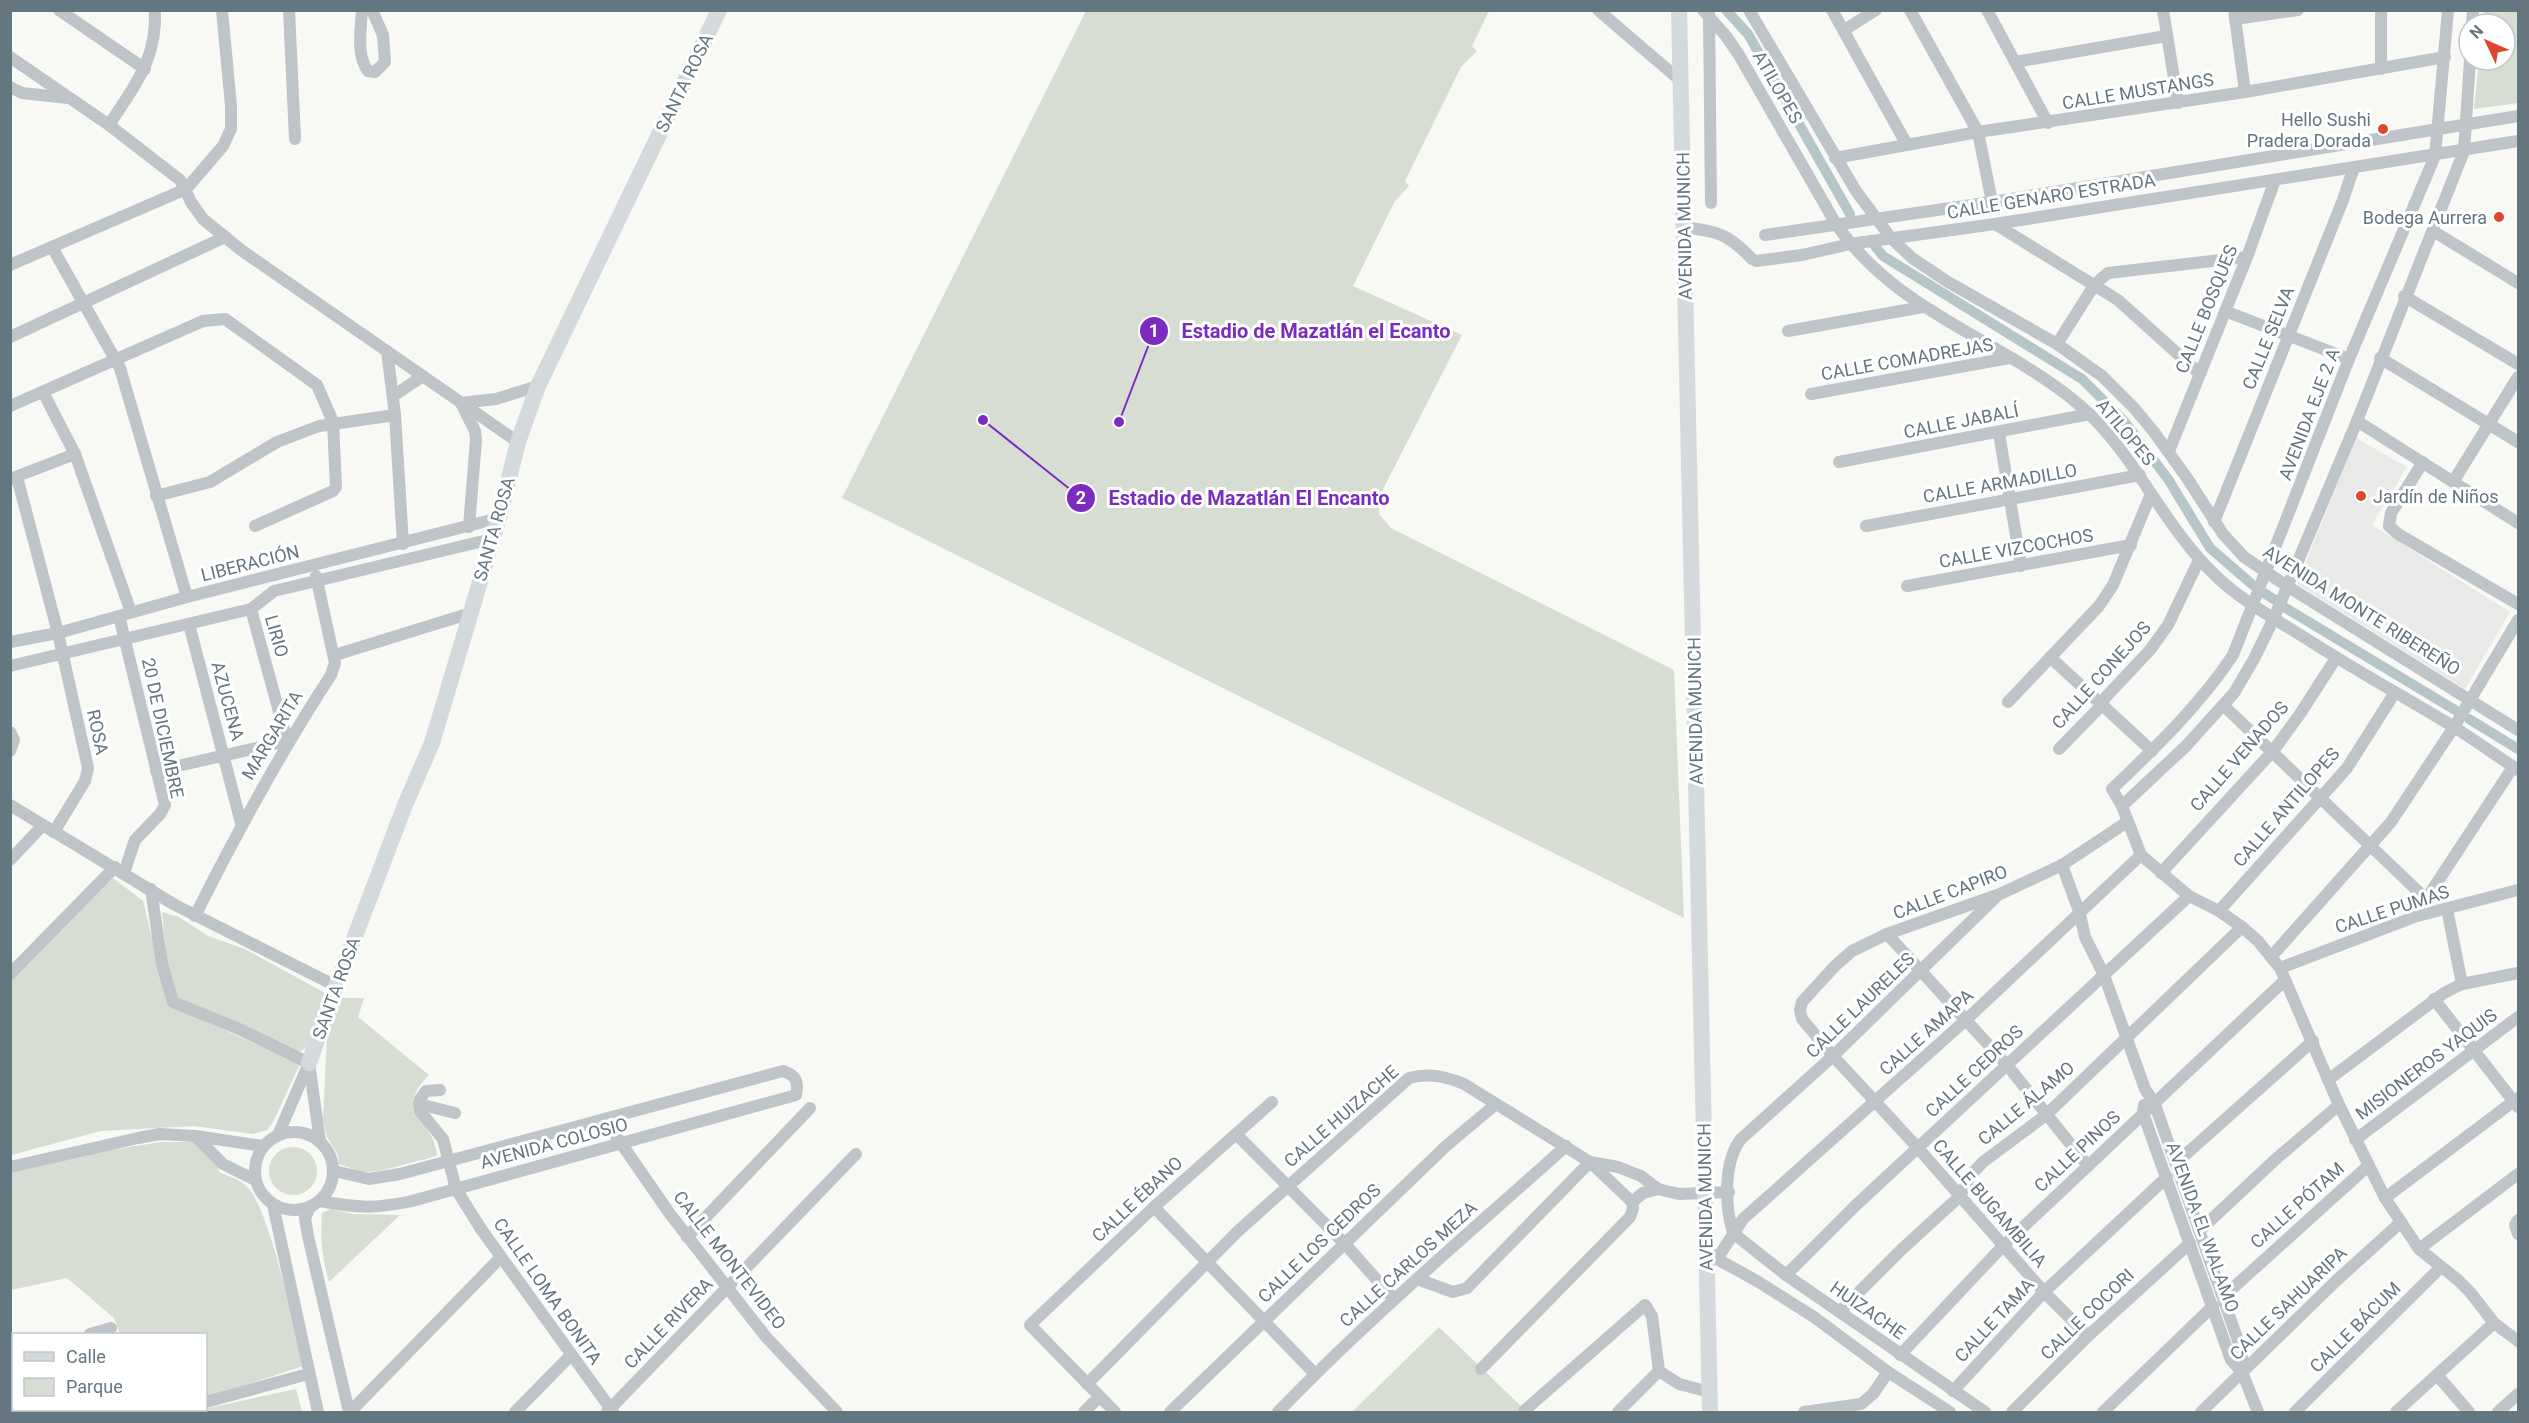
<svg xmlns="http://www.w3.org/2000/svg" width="2529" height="1423" font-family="Roboto,sans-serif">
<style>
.built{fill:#e9e9e8}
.green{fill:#d8ddd4}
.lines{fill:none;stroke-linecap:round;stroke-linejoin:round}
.canal{stroke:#b6c5c7;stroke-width:10}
.minor{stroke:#bec4c7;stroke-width:12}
.major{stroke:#d4d9db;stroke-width:16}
.poi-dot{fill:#df462e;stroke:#fff;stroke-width:2}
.labels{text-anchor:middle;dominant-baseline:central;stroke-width:6;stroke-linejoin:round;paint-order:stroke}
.street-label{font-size:18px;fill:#64767f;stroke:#fff}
.poi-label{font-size:18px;fill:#64767f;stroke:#fff;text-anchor:end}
.leader{fill:none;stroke:#7b2cbf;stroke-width:2}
.callout-dot{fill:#7b2cbf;stroke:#fff;stroke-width:2}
.mark-label{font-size:18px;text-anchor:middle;font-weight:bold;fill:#fff}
.callout-label{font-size:20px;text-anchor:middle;font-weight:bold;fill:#7b2cbf;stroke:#fff;stroke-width:6;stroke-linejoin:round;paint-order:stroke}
</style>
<rect width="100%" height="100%" fill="#f8f8f5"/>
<path class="built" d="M2356,438L2407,467L2372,525L2510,612L2465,689L2297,584Z"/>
<g class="green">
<path d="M1086,11H1489L1472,46L1477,51L1461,67L1405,181L1409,186L1395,201L1353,286L1462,335L1379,497V514L1391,528L1674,670L1684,918L842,498Z"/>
<path d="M2484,11H2518V103L2474,109L2479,60H2505V24H2483Z"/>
<path d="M113,878L143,901L169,1005L300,1064L273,1122L267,1130L253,1134L194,1126L101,1131L11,1155V977Z"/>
<path d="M162,912L179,917L208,936L245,949L325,993L306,1048L297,1053L175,997L167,962Z"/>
<path d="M340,998H364L358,1017L429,1075C391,1113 434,1117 437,1156L380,1171L362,1172L339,1164L338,1155L327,1137L323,1119L327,1036Z"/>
<path d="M161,1142H204L217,1162L219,1172C227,1176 238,1179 244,1184C270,1203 294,1331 303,1366L206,1398V1334H120L114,1318L67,1278L11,1290V1173L79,1155Z"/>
<circle cx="293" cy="1171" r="24"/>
<path d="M331,1209L353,1214L400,1215L329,1282C322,1258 320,1238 322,1213Z"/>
<path d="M1439,1327L1527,1412H1352Z"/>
<path d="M296,1389L302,1412H190Z"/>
</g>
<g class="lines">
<g class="canal">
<path d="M1726,10L1748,34L1850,214"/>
<path d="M1875,246L1883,256L2082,379L2124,421L2168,479L2210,548L2254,586"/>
<path d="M2264,593L2275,600"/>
<path d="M2284,607L2455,710"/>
<path d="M2469,719L2518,749"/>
</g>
<g class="minor">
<path d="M59,10L145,69"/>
<path d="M289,10L295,139"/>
<path d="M362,10C361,29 356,56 368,71L375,72L385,62L383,35L372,10"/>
<path d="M1598,10L1681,81"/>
<path d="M1703,10L1726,36L1739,55L1836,224C1895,310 1992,336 2071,398C2133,446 2160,524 2217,577C2243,602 2279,621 2310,641C2357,671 2406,698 2454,727C2476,741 2497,756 2518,770"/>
<path d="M1749,10L1856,191L1891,238L1912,258L1948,282L2057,344L2102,376L2134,408L2154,432L2187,478L2223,534L2244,557L2287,586L2518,730"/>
<path d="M1832,10L1906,143"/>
<path d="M1910,10L1978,132L1992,202"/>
<path d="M1987,10L2048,123"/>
<path d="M2163,10L2178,103"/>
<path d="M2234,10L2245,92"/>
<path d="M2448,10L2435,156L2349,359L2233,655C2199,706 2156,747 2112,789L2122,806L2141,855L2189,896L2219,911L2242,927L2258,941L2280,968L2339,1105L2385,1198L2419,1249L2458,1280L2470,1292L2494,1323L2518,1341"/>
<path d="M1709,13L1711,203"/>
<path d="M2235,19L2298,10"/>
<path d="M2472,24L2473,10"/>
<path d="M1844,30L1876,10"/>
<path d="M10,57L109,125L180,180L191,202L203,219L241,250L518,442"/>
<path d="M2015,62L2166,36"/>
<path d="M2381,69V10"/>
<path d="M10,87L22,93L68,98"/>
<path d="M109,125C135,85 157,60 155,10"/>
<path d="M1835,158L1978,132L2245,92L2445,57"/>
<path d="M1995,224L2118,300L2200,374"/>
<path d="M1684,227C1719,232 1727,233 1752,259L1756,261L1802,255L1850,244L1995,224L2518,141"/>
<path d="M2433,231L2518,283"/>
<path d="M1765,235L1992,202L2518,116"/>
<path d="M52,247L120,368L187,597"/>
<path d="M10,265L186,189L223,146L231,129V106L222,10"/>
<path d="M2404,296L2518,364"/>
<path d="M2225,311L2349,359"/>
<path d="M1788,331L1923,307"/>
<path d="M10,337L225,237"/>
<path d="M2057,344L2095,284L2108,273L2247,257"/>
<path d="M387,351L395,415L403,544"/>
<path d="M2380,358L2518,442"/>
<path d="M43,392L75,454L131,612"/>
<path d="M1811,394L2009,358"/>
<path d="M393,396L423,376"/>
<path d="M10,406L203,321L225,319L317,385L333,422L336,487L333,491L255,526"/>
<path d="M2357,421L2518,523"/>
<path d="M1999,433L2021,566"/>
<path d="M2169,451L2247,257L2275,180"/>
<path d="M1839,462L2090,414"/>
<path d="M2423,462L2391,513L2389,526L2398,534L2518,604"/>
<path d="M17,477L58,633L88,768L85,781L54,832"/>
<path d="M10,479L75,454"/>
<path d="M2453,482L2518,377"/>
<path d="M156,496L210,482L277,442L319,426L395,415"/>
<path d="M2214,522L2343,200L2354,167"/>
<path d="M1866,526L2140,475"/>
<path d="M469,527L476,440L475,431L461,403L496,399L538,386"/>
<path d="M1907,586L2131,545"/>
<path d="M119,616L165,805L160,814L135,840L124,873"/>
<path d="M189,624L241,823"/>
<path d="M10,642L58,633L187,597L499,518"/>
<path d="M335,655L471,613"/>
<path d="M2050,657L2152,751"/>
<path d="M10,666L251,609L274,591L492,539"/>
<path d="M2008,702L2099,606L2113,585L2151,494"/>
<path d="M2224,706L2425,898"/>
<path d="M10,732L14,740L10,751"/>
<path d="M2059,749L2101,706L2105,698L2150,650L2168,625L2199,560"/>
<path d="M156,771L287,741L251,609"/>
<path d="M10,805L175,905L336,986"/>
<path d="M2122,806L2186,746L2234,693L2254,659L2274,618L2357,421L2464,151L2470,60"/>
<path d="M10,860L43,825"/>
<path d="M2062,865L2080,914L2085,937L2104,975L2145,1089L2154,1102L2242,1352V1372"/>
<path d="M2161,873L2273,751L2300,714L2336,658"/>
<path d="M151,889L162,964L173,1002L239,1029L309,1063"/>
<path d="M2423,904L2513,767"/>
<path d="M2447,909L2462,984"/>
<path d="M2219,911L2347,768L2394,694"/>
<path d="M195,916C237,832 280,753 331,675L335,663L316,576"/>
<path d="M1887,934L2007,1065L2088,1166"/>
<path d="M2271,957L2391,822L2454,727L2518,620"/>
<path d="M2280,968L2417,916L2518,890"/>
<path d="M10,974L115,867"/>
<path d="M2434,999L2518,1107"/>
<path d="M2328,1080L2444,993L2462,984L2518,973"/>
<path d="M440,1090L426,1091L420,1099V1111L443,1139L456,1189L481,1229L613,1412"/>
<path d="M419,1104L455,1113"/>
<path d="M2144,1105L2143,1113L2231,1360L2242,1372L2258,1412"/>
<path d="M605,1120L670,1214L766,1337L837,1412"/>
<circle cx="294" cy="1171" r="39"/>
<path d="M1236,1134L1345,1244L1394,1299"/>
<path d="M278,1135L309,1063L320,1141"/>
<path d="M2355,1140L2518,1017"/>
<path d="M2176,1163L2313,1041"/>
<path d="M10,1167L138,1138L160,1134L195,1136"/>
<path d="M255,1180L223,1164L195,1136L263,1146"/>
<path d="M2385,1198L2518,1098"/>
<path d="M320,1201C357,1208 375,1209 412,1201L796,1095C799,1082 796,1075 783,1071L400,1174L369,1179L334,1171"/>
<path d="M1632,1202L1643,1193L1658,1189"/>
<path d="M273,1205L318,1412"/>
<path d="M310,1207L305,1218L308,1236L349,1412"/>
<path d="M1154,1207L1315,1374"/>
<path d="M2518,1220L2515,1225L2518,1234"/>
<path d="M2199,1231L2277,1158L2339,1105"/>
<path d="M1733,1233C1725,1206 1723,1162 1741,1139L1833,1056L1996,897"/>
<path d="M1733,1233L1786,1275L1985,1412"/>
<path d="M687,1237L810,1108"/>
<path d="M2419,1249L2518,1174"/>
<path d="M1712,1254L1717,1259L1757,1281L1814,1317L1888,1372L1950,1412"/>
<path d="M1717,1259L1743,1219L1967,1019L2141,855"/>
<path d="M1786,1275L1855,1206L2189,896"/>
<path d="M1417,1279L1453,1292L1467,1288L1590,1162"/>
<path d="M2223,1297L2368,1166"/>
<path d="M1840,1311L1901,1250L1959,1197L1972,1174L1983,1162L2046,1115L2242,927"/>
<path d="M90,1334L111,1328"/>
<path d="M2088,1336L2044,1292L1918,1148L1833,1056L1802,1019L1800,1010L1802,1002L1835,966L1852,951L1887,934L2000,894L2062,865L2127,822"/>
<path d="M1900,1355L2003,1246L2285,980"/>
<path d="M10,1359L14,1358"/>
<path d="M1481,1369L1630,1217L1633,1209L1632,1202L1590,1162"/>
<path d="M2437,1375L2469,1412"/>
<path d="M1087,1384L1237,1232L1409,1078C1429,1073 1445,1076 1464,1084L1590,1162L1618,1167L1641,1176L1658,1189L1679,1194L1729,1192"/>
<path d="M1953,1391L2044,1292L2167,1177"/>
<path d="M206,1402L308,1374"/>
<path d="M1524,1411L1645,1305L1652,1316L1659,1371L1679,1384L1710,1392"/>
<path d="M160,1412L173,1410"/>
<path d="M350,1412L501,1257"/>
<path d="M515,1412L571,1355"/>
<path d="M607,1412L856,1154"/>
<path d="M1084,1412L1099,1397"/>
<path d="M1115,1412L1030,1325L1154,1207L1272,1102"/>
<path d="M1170,1412L1446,1146L1496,1104"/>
<path d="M1278,1412C1369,1318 1469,1233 1566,1146"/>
<path d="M1618,1412L1659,1371"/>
<path d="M1804,1412L1861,1404L1873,1394L1888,1372"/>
<path d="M2012,1412L2088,1336L2190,1243"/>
<path d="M2103,1412L2213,1306"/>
<path d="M2201,1412L2336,1281L2401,1222"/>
<path d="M2295,1412L2441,1267"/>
<path d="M2396,1412L2494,1323"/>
<path d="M2498,1412L2518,1394"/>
</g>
<g class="major">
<path d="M1679,10L1710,1412"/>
<path d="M309,1063L336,986L405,805L432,743L499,518L518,442L538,386L719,10"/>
</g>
</g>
<g class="poi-dot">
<circle cx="2383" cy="129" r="6"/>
<circle cx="2499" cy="217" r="6"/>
<circle cx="2361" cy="496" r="6"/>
</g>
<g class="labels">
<g class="street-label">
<text transform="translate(684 83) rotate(-64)">SANTA ROSA</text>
<text transform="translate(1778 87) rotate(60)">ATILOPES</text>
<text transform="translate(2138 91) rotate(-9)">CALLE MUSTANGS</text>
<text transform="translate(2051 196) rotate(-9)">CALLE GENARO ESTRADA</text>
<text transform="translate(1684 226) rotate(-91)">AVENIDA MUNICH</text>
<text transform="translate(2206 309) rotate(-68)">CALLE BOSQUES</text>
<text transform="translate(2268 338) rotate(-68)">CALLE SELVA</text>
<text transform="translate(1907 359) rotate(-10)">CALLE COMADREJAS</text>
<text transform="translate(2309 414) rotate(-69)">AVENIDA EJE 2 A</text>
<text transform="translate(1961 421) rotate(-11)">CALLE JABALÍ</text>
<text transform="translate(2126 432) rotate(50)">ATILOPES</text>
<text transform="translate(2000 483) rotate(-10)">CALLE ARMADILLO</text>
<text transform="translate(494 529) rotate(-74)">SANTA ROSA</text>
<text transform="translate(2016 548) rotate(-10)">CALLE VIZCOCHOS</text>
<text transform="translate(250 563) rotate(-14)">LIBERACIÓN</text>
<text transform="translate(2362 610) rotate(32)">AVENIDA MONTE RIBEREÑO</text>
<text transform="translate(277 636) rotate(74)">LIRIO</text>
<text transform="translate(2101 675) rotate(-48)">CALLE CONEJOS</text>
<text transform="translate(228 701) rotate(75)">AZUCENA</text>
<text transform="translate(1695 711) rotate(-91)">AVENIDA MUNICH</text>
<text transform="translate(163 728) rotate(78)">20 DE DICIEMBRE</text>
<text transform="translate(98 732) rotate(78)">ROSA</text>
<text transform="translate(272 735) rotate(-59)">MARGARITA</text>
<text transform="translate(2239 756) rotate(-49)">CALLE VENADOS</text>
<text transform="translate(2286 807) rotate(-49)">CALLE ANTILOPES</text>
<text transform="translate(1950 892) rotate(-21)">CALLE CAPIRO</text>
<text transform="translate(2392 909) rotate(-18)">CALLE PUMAS</text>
<text transform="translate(336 988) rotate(-70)">SANTA ROSA</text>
<text transform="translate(1860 1005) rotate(-44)">CALLE LAURELES</text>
<text transform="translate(1926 1032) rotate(-42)">CALLE AMAPA</text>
<text transform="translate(2426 1064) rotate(-37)">MISIONEROS YAQUIS</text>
<text transform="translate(1974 1071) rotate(-43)">CALLE CEDROS</text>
<text transform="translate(2026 1103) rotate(-40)">CALLE ÁLAMO</text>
<text transform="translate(1341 1116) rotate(-41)">CALLE HUIZACHE</text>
<text transform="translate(554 1143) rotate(-15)">AVENIDA COLOSIO</text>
<text transform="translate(2077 1151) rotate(-43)">CALLE PINOS</text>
<text transform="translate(1705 1197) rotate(-91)">AVENIDA MUNICH</text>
<text transform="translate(1137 1199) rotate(-43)">CALLE ÉBANO</text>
<text transform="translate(1990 1203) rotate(49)">CALLE BUGAMBILIA</text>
<text transform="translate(2297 1205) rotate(-42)">CALLE PÓTAM</text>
<text transform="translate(2203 1227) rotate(70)">AVENIDA EL WALAMO</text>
<text transform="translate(1319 1243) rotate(-44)">CALLE LOS CEDROS</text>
<text transform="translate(730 1260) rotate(52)">CALLE MONTEVIDEO</text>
<text transform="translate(1408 1264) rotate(-42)">CALLE CARLOS MEZA</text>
<text transform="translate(548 1291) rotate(55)">CALLE LOMA BONITA</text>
<text transform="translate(2288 1303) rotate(-44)">CALLE SAHUARIPA</text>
<text transform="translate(1868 1310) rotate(35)">HUIZACHE</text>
<text transform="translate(2087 1314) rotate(-44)">CALLE COCORI</text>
<text transform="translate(1994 1320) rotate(-47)">CALLE TAMA</text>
<text transform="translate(668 1323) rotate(-46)">CALLE RIVERA</text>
<text transform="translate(2355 1327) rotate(-45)">CALLE BÁCUM</text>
</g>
<g class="poi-label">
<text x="2371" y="119">Hello Sushi<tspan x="2371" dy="21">Pradera Dorada</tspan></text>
<text x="2487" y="217">Bodega Aurrera</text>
<text x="2373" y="496" text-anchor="start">Jardín de Niños</text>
</g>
</g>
<path class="leader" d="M1119 422L1154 331M983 420L1081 498"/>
<g class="callout-dot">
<circle cx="1119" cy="422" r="6"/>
<circle cx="983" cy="420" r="6"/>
<circle cx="1154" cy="331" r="15"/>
<circle cx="1081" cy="498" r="15"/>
</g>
<g class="mark-label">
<text x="1154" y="337">1</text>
<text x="1081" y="504">2</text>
</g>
<g class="callout-label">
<text x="1316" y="338">Estadio de Mazatlán el Ecanto</text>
<text x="1249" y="505">Estadio de Mazatlán El Encanto</text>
</g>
<rect width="2529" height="1423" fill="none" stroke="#64767f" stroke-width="24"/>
<rect x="12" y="1333" width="195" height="78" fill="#ffffff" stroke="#c1c8cc" stroke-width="1.5"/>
<rect x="24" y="1352" width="30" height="9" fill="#d4d9db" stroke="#c1c8cc" stroke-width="1.5"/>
<text x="66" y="1363" font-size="18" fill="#64767f">Calle</text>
<rect x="24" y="1378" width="30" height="18" fill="#d8ddd4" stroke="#c1c8cc" stroke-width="1.5"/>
<text x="66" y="1393" font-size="18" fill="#64767f">Parque</text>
<g transform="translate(2487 42) rotate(314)"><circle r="28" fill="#ffffff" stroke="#c1c8cc" stroke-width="1.5"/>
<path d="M0-4.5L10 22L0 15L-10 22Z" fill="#df462e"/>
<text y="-9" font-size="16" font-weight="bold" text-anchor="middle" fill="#64767f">N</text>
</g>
</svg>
